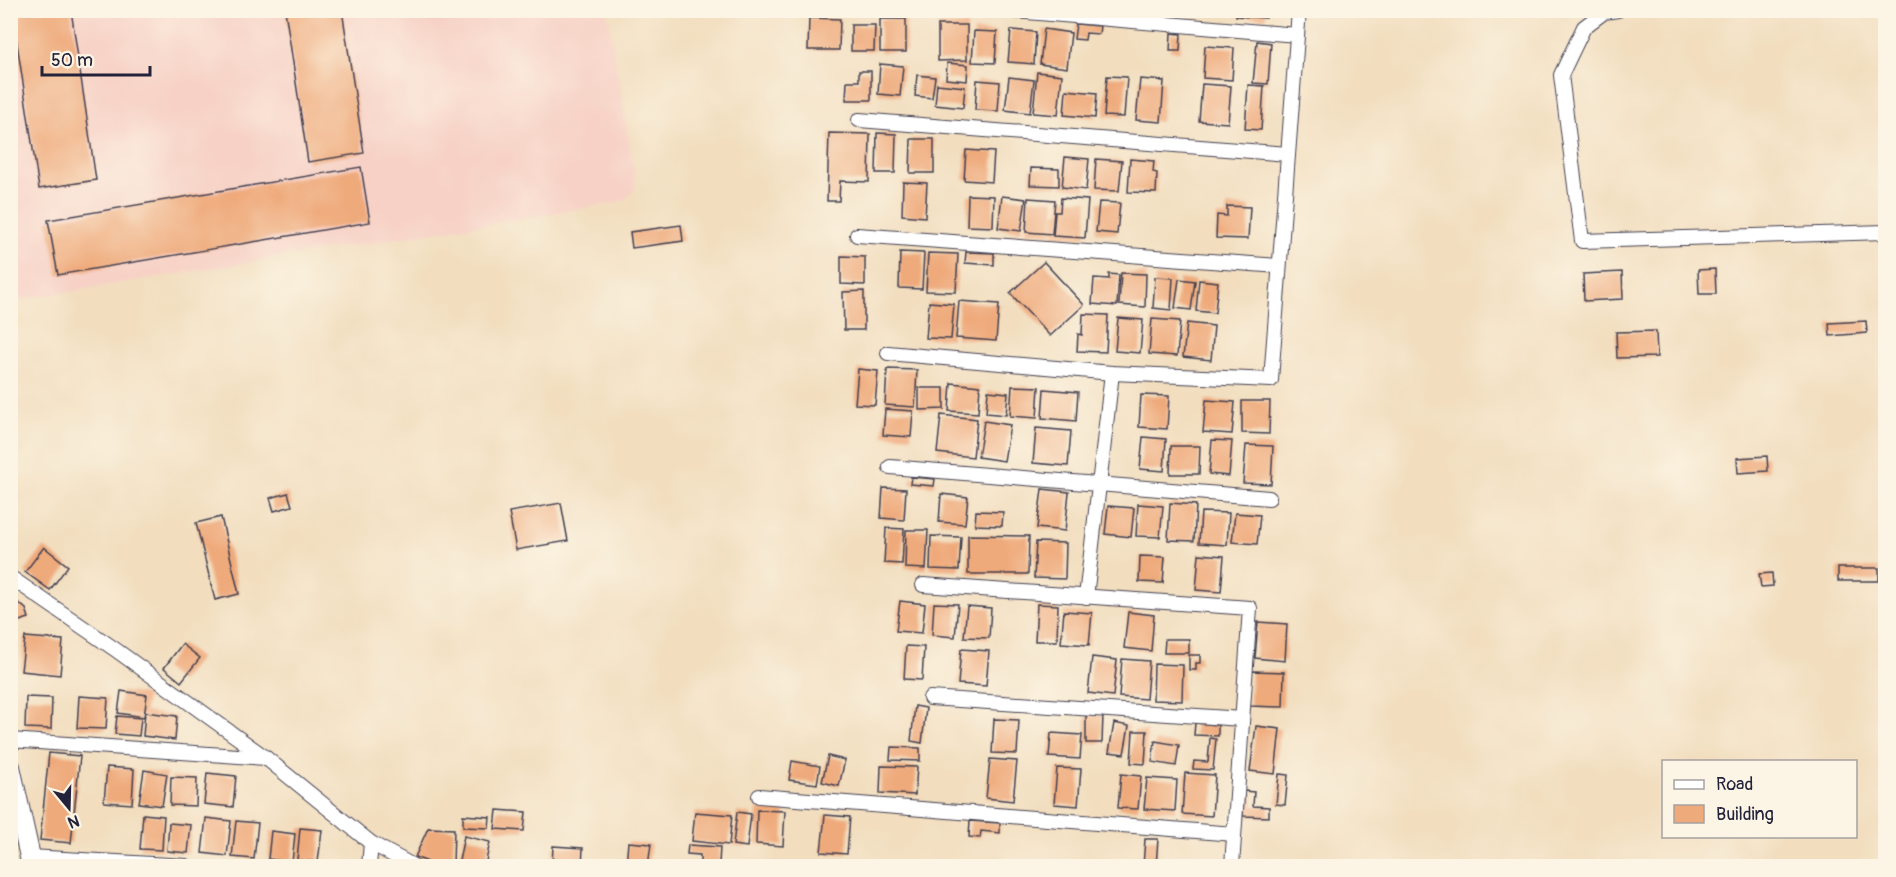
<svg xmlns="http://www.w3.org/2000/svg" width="1896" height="877" font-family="Pangolin,sans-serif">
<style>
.built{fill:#f7d1c6}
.building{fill:#efaa7c}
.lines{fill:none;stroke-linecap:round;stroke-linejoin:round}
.street-casing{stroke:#413e4f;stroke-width:16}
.secondary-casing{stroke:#413e4f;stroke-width:22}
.street{stroke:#fff;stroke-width:14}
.secondary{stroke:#fff;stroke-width:20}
</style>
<rect width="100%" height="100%" fill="#fcf5e5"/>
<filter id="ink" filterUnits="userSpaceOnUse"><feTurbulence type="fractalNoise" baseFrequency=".0167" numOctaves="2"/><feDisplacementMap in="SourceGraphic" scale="12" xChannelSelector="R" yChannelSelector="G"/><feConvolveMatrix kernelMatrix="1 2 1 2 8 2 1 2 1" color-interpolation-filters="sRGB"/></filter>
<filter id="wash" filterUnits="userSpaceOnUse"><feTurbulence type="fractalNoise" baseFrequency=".008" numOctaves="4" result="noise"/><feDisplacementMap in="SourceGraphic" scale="24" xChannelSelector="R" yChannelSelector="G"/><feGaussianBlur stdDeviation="1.35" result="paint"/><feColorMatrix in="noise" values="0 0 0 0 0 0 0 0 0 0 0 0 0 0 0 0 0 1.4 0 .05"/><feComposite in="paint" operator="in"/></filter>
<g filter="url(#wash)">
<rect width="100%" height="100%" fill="#f2debf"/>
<path class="built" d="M11,11H607L635,178L634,190L625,200L615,203L11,301Z"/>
<g id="blocks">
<g class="building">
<path d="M12,10H71L96,180L39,189Z"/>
<path d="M285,10H342L364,153L308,162Z"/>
<path d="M1236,10H1266V18L1236,16Z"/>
<path d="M809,18L840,19L839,50H808Z"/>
<rect x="880" y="19" width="26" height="33"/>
<path d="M1076,24L1100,26L1099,34L1086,33L1085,40L1074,39Z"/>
<path d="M851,25H875L874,51H851Z"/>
<path d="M938,25H967V60L938,61Z"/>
<path d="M1044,29L1071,33L1067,68L1040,64Z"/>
<path d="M1011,30L1036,32L1034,64L1008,62Z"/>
<path d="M974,31L997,32L995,63L972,62Z"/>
<path d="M1171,33L1181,34L1180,51H1170Z"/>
<path d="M1257,41L1271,43L1268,84L1253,83Z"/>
<path d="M1205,46L1234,48L1232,80L1203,78Z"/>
<path d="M947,63L968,65L967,81L946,79Z"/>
<path d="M880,64L903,66L900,96L878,94Z"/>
<path d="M859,71H871V100H846L847,81H859Z"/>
<path d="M1037,72L1062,75L1058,115L1033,113Z"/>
<path d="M917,75L935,77L932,98L915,96Z"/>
<path d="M1107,76L1127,77L1124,117L1104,116Z"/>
<path d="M1009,77L1034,80L1030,113L1005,110Z"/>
<path d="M1140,79L1164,81L1161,122L1136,120Z"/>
<path d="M977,80L1000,82L998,111L975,110Z"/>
<path d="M937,84L965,87L963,108L935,105Z"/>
<path d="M1202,84L1231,86L1228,123L1199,121Z"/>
<path d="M1248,85L1264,86L1261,130L1245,129Z"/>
<path d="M1066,90L1097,93L1095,118L1064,115Z"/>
<path d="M829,133L870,134L869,182L840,181L839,201H827Z"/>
<path d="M877,133L896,134L895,173H876Z"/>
<path d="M911,139H934V173H910Z"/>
<path d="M966,150L994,152L992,182L964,180Z"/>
<path d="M1065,157L1089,159L1086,190L1062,187Z"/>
<path d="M1096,159L1122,161L1119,191L1094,190Z"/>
<path d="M1130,159L1154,161L1153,172L1157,173L1156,193L1128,192Z"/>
<path d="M361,167L370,222L58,275L48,220Z"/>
<path d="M1031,168L1059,169V186L1030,185Z"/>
<path d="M903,182L927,183L925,217L902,215Z"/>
<path d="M968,195L994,196L993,227L967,226Z"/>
<path d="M1002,196L1026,199L1021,231L998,228Z"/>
<path d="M1028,198L1055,200L1052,234L1026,232Z"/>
<path d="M1061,198L1088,200L1085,238L1053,236L1055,212H1060Z"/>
<path d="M1099,202L1120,203L1117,234L1096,232Z"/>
<path d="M1227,206L1250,207L1248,239L1216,238L1217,215L1227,216Z"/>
<path d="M681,225L683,241L632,248L630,232Z"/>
<path d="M900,252L924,253L922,289L899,288Z"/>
<path d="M966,252L994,253V265L965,263Z"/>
<path d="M928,253L958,254L956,292L926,291Z"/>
<path d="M841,256L865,257V285L841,284Z"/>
<path d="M1044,262L1084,305L1050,336L1010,293Z"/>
<path d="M1715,269L1716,294H1699L1698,270Z"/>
<path d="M1622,272L1623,299L1584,301L1583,274Z"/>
<path d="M1121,273L1146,274L1145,307L1119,305Z"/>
<path d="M1109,274L1119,275L1117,306L1092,304L1094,278L1109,279Z"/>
<path d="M1155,277L1173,278L1171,310L1153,308Z"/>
<path d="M1179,279L1195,281L1191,310L1175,308Z"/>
<path d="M1199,280L1218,282L1215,313L1196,311Z"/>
<path d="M864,291V330H844L843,292Z"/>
<path d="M959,301L999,304L996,341L956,338Z"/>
<path d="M929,302L954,304L951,339L926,338Z"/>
<path d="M1083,314L1108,315L1106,352L1077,351L1078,334L1082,335Z"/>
<path d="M1118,318L1143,320L1140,353L1115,351Z"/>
<path d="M1152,319L1180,321L1177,356L1149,354Z"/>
<path d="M1866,321L1867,333L1830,336L1829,323Z"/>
<path d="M1187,323L1214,326L1211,360L1183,357Z"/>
<path d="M1656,331L1657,357L1617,358L1616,332Z"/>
<path d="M858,369L878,371L875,405L855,404Z"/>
<path d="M887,369L917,370L915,407L885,405Z"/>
<path d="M951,383L980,386L978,413L949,411Z"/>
<path d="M1012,386L1039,387L1037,418L1010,416Z"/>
<path d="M919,388H944V409L919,410Z"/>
<path d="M1044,389L1078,392L1076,421L1042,418Z"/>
<path d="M988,391L1008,393L1006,415L986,413Z"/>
<path d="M1141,395L1169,396L1167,429L1139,427Z"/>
<path d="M1206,400L1235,402L1232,434L1203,432Z"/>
<path d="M1242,401H1270L1269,434L1242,433Z"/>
<path d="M885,409L913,411L911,437L883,435Z"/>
<path d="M941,415L977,419L973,457L937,453Z"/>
<path d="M984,421L1010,425L1004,461L978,457Z"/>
<path d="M1036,428L1071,431L1068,466L1033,463Z"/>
<path d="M1143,437L1166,439L1164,471L1140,469Z"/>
<path d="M1212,440L1232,441L1229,476L1209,474Z"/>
<path d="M1246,445L1273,446L1271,484L1243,483Z"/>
<path d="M1171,446H1200L1199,474H1170Z"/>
<path d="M1767,456L1768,471L1738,473L1737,458Z"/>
<path d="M911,477L935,479L934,486L910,484Z"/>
<path d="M883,488L906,489L904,520L881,518Z"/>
<path d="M1042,489L1069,492L1065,531L1037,528Z"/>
<path d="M288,493L292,506L274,511L270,498Z"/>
<path d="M941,494L968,497L965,524L939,522Z"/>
<path d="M561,503L568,541L516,550L509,512Z"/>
<path d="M1170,503L1196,505L1194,541L1168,540Z"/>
<path d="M1138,504L1163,506L1160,537L1136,536Z"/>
<path d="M1108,506L1134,508L1131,537L1105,534Z"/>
<path d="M976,511L1003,512L1002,526L975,525Z"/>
<path d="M1201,512L1229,513L1227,545L1199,543Z"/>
<path d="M1235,513L1260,515L1257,544L1232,542Z"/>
<path d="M221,517L239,594L215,600L196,523Z"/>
<path d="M886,528L904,529L902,564L884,563Z"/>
<path d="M906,530H928L926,569L905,568Z"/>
<path d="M968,535L1029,536L1028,574H968Z"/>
<path d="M931,536L961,537L959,570L930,569Z"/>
<path d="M1036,542L1066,543L1065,579L1034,578Z"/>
<path d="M44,547L68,566L50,590L25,572Z"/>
<path d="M1199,554L1224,556L1221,592L1196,590Z"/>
<path d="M1140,556L1165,557L1163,583L1139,582Z"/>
<rect x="1838" y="568" width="41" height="13"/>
<path d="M1772,573L1773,586L1761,587L1759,574Z"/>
<path d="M10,596L26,609L29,618L10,624Z"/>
<path d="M900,601L925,604L922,633L896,631Z"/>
<path d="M934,603L958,604L955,637L932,635Z"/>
<path d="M1037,604L1058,605L1057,641H1035Z"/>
<path d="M967,606L991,608L989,638L964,637Z"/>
<path d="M1064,611L1092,613L1089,645L1061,643Z"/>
<path d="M1128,612L1154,615L1151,651L1124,648Z"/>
<path d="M1258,622L1287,624L1285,661L1255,658Z"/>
<path d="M25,637L63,640L60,675L21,671Z"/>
<path d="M1165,639H1189V653H1164Z"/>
<path d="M182,644L200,658L181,682L164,668Z"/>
<path d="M906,646L924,647L922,680L904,679Z"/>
<path d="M961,649L989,651L986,686L958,684Z"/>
<path d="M1189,655H1200V663H1196V670H1189Z"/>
<path d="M1092,657L1117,660L1113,696L1088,693Z"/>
<path d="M1122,659L1149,661L1146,699L1119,697Z"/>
<path d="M1154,664L1183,665L1182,701L1153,700Z"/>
<path d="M1251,671L1284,672L1283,707L1250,706Z"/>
<path d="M121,691L147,695L144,717L118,713Z"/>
<path d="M79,696L108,698L106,729L77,728Z"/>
<path d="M26,697L52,698L51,729L25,728Z"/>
<path d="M915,706L926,708L922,743L911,741Z"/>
<path d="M145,712L177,716L175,740L143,736Z"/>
<path d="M1086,715H1103L1102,743H1086Z"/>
<path d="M117,716L141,718L139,736L115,734Z"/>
<path d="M994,719L1019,720L1017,754L992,753Z"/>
<path d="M1114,723L1129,726L1124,754L1109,752Z"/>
<path d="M1195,723L1218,725V736L1194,735Z"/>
<path d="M1256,726L1280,729L1275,774L1250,771Z"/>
<path d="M1133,731H1147L1145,764L1131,763Z"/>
<path d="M1051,733L1082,735L1080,759L1049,757Z"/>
<path d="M1210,738L1216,739L1213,770L1193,769L1194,761L1208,762Z"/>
<path d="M1155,741L1179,745L1176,766L1152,762Z"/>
<path d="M891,747L920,748V761L890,760Z"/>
<path d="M49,753L80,756L71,843L40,840Z"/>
<path d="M828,756L845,760L839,786L822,782Z"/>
<path d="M990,759L1017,761L1013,801L986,798Z"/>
<path d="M792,761L820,766L817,784L789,780Z"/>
<path d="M881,766L917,767L915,795L880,793Z"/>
<path d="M107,767L134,769L132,804L104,802Z"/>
<path d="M1057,768L1081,769L1078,806L1054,804Z"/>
<path d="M144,770L167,774L162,806L139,803Z"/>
<path d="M207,773L236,776L233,807L204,804Z"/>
<path d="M1185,773L1215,775L1212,816L1182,814Z"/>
<path d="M1121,774L1141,776L1138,809L1118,808Z"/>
<path d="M1279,774L1288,775L1285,805L1276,804Z"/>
<path d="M171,777L197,778L196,806L170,805Z"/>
<path d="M1147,778L1177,780L1175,811L1144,809Z"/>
<path d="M1244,791L1254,792L1253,806L1269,807V817L1243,816Z"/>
<path d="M497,810L526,812L524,831L495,829Z"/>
<path d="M757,810L785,811L783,846L756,844Z"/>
<path d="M695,812L732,815L729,845L692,841Z"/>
<path d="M737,812L751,814L747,847L733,845Z"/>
<path d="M143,814L164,816L162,850L140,849Z"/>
<path d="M463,815L490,817L489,828L463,827Z"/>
<path d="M825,815L850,817L847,854L821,852Z"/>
<path d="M206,818L231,821L227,856L202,853Z"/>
<path d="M236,821L258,823L254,859L232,857Z"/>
<path d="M970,821L1000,823V833L981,831L980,838L969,837Z"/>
<path d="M169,823L191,825L188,853L167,851Z"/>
<path d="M300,828L322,830L318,862L297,860Z"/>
<path d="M428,828L454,829L453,866H438L415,857Z"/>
<path d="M271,831L295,834L292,862L268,859Z"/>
<path d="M464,836L490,842L485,866H458Z"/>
<path d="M1145,839H1158L1156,866H1143Z"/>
<path d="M628,842L651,844L648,866H626Z"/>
<path d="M688,845L720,847L719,864L700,863V855L687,854Z"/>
<path d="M553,846L583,848L582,866H552Z"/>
<path d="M773,863L786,864V866H773Z"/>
</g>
</g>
</g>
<g filter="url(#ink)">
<use href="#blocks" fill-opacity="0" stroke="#413e4f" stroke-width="1.5"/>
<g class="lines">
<defs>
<g id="street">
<path d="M1003,10L1297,35"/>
<path d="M1618,10L1604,12L1584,27L1561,75L1582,241L1886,232"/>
<path d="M859,120L1288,154"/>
<path d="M857,235L1279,266"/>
<path d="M888,353L1112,373L1271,380L1299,10"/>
<path d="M890,467L1269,498"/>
<path d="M10,577L116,650L266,758L371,843L413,866"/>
<path d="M923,585L1250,608L1232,866"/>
<path d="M1086,597L1112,373"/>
<path d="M930,698L1242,719"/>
<path d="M10,740L266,758"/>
<path d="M759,796L1234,834"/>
<path d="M30,857L186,866"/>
<path d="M369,866L371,843"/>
</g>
<path id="secondary" d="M10,767L32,866"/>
</defs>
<use href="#street" class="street-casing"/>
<use href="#secondary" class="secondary-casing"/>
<use href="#street" class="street"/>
<use href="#secondary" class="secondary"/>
</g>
</g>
<rect width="1896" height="877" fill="none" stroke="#fcf5e5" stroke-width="36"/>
<rect x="1662" y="760" width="195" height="78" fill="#fcf5e5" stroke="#a5a1a1" stroke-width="1.5"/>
<rect x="1674" y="780" width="30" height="9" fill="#ffffff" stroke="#a5a1a1" stroke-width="1.5"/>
<text x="1716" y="790" font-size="18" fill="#22223b">Road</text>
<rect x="1674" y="805" width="30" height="18" fill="#efaa7c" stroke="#a5a1a1" stroke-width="1.5"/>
<text x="1716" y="820" font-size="18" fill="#22223b">Building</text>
<g transform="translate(69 808) rotate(161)" stroke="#fcf5e5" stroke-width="4.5" paint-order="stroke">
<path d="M0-4.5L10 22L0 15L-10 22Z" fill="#22223b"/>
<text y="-9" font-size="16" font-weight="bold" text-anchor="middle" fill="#22223b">N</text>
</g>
<path d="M42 66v9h108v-9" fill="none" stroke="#22223b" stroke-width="3"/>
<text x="51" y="66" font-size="18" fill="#22223b" stroke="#fcf5e5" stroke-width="4.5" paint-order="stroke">50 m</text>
</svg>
